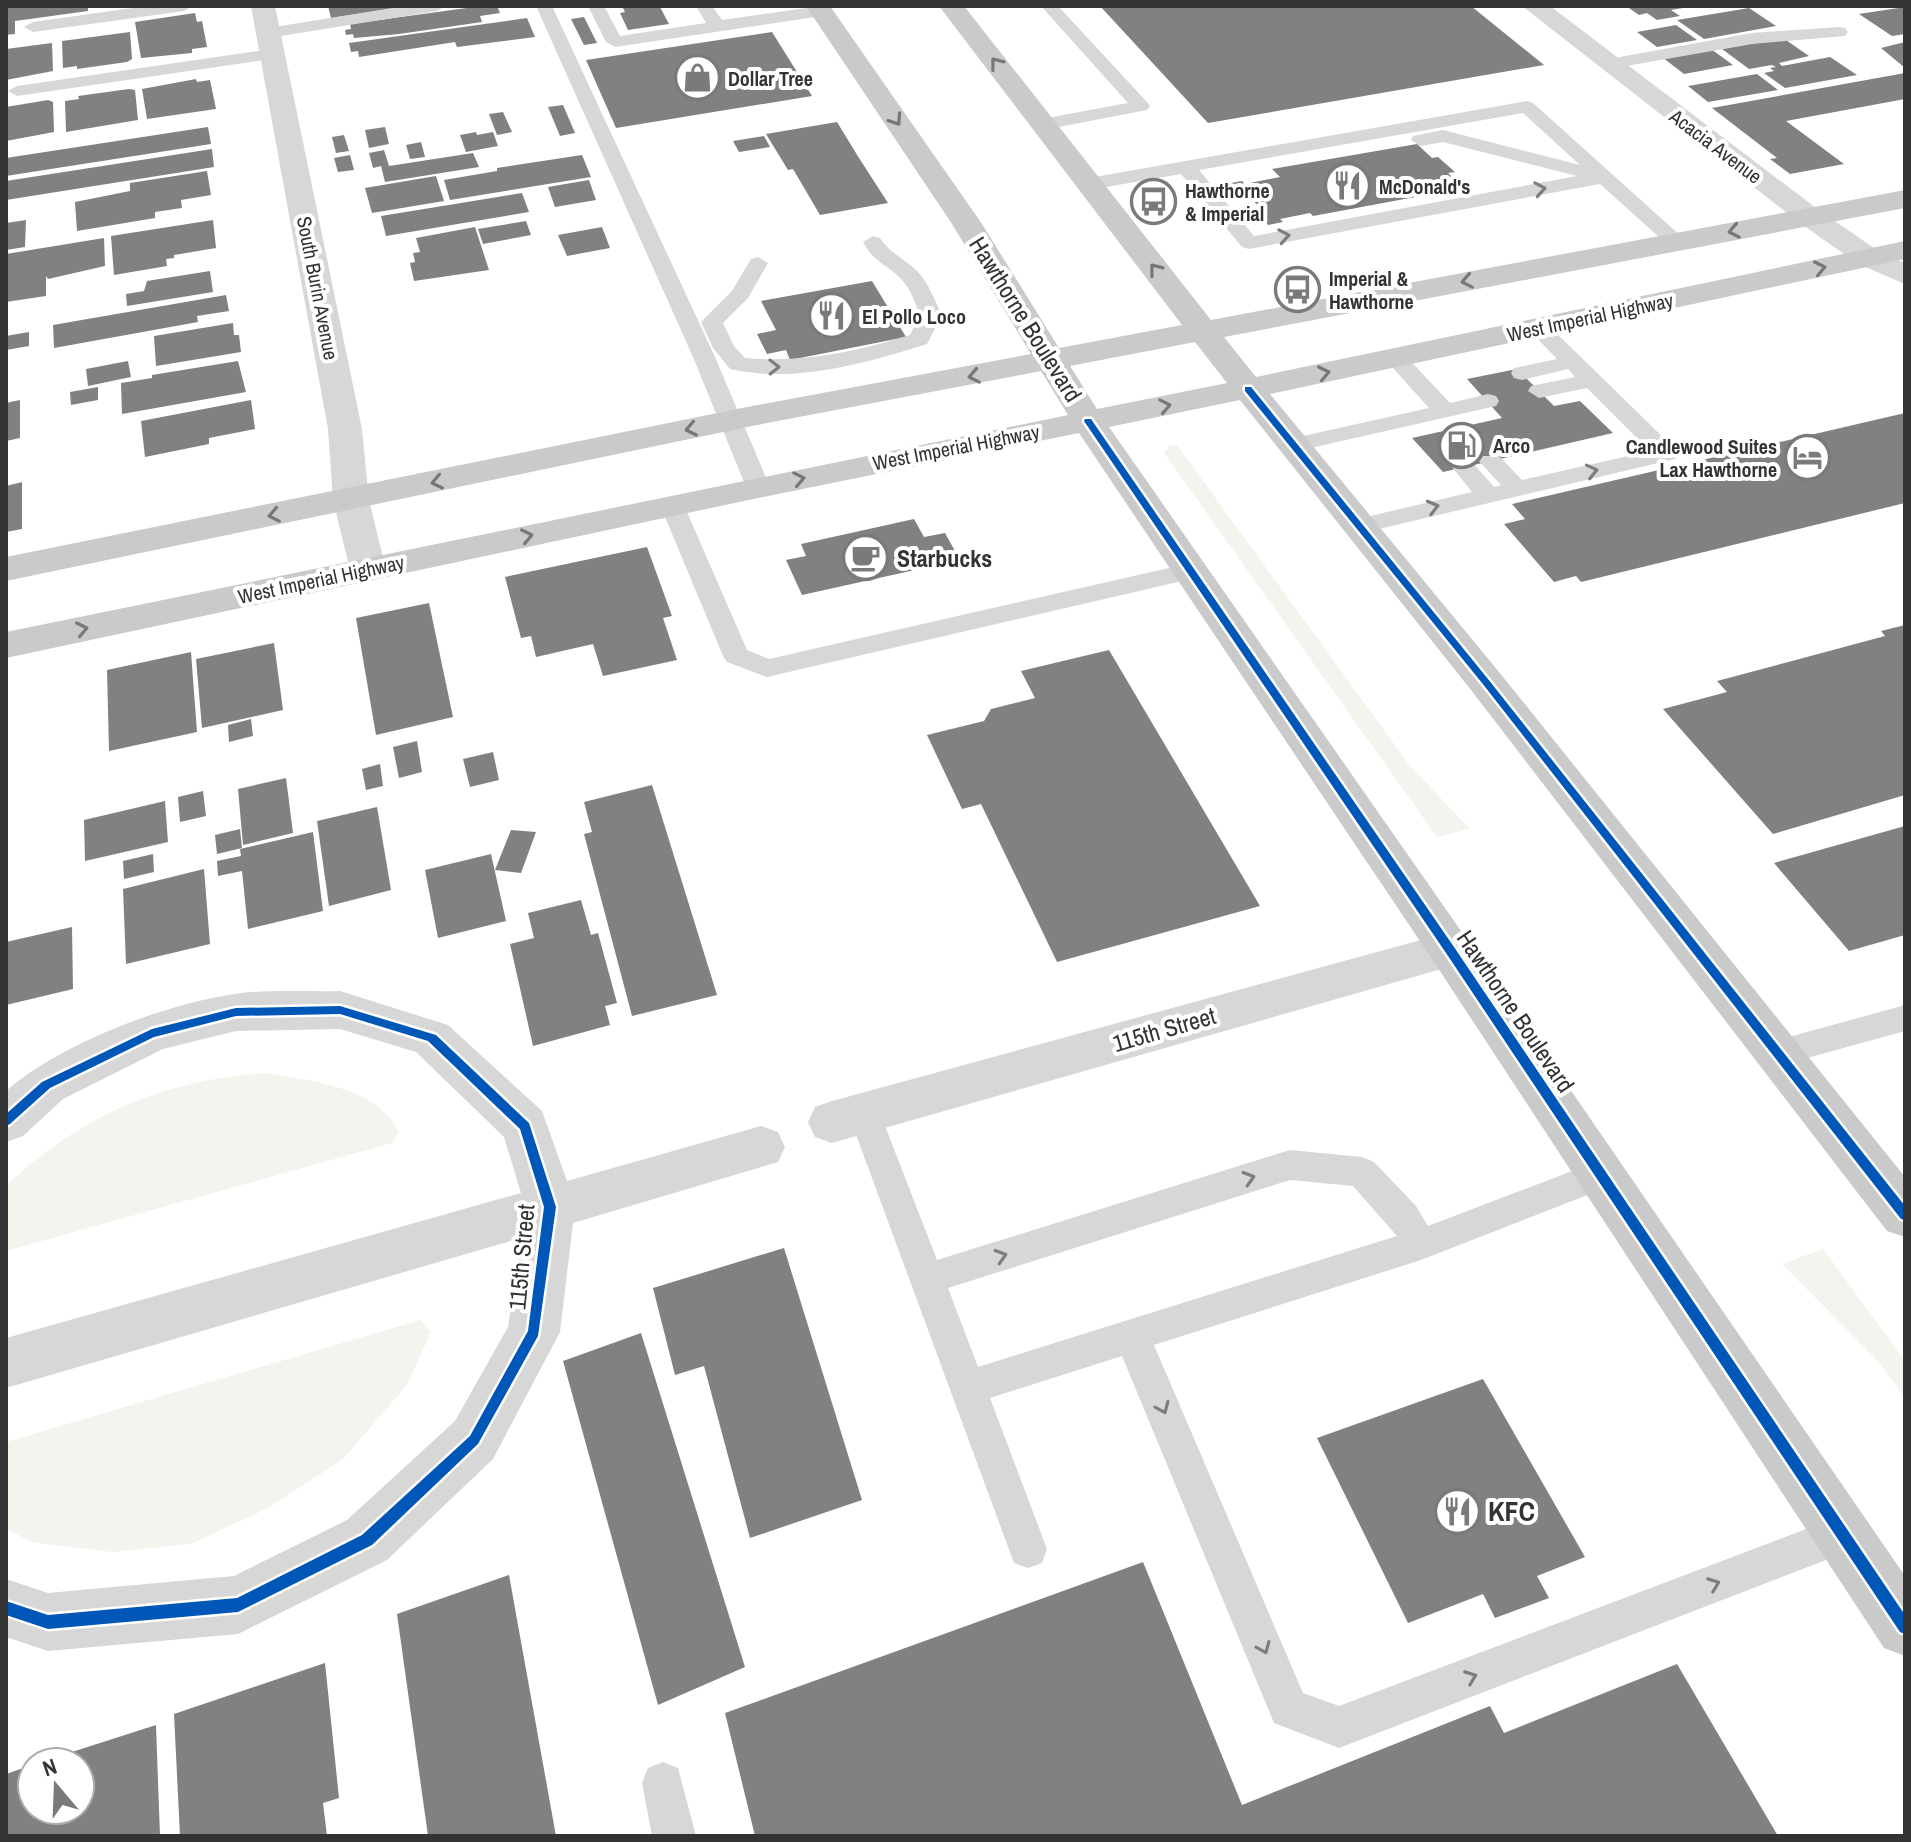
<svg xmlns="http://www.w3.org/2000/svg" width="1911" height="1842" font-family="'Archivo Narrow',sans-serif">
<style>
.green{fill:#f1f5ed}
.building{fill:#818181}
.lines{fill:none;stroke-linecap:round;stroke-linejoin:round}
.lane{fill:#d7d7d7;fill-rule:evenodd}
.street{fill:#d7d7d7;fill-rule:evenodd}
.primary{fill:#cacaca;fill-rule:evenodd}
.cycleway-casing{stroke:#fff;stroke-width:5}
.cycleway{fill:#0057b8;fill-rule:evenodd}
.oneway{stroke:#777}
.oneway2{stroke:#7d7d7d}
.labels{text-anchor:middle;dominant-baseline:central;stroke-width:8;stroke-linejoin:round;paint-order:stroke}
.far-poi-label{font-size:20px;font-weight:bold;fill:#333;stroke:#fff;text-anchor:start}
.far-street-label{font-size:20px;fill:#333;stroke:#fff}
.street-label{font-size:24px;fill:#333;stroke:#fff}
.poi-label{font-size:24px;font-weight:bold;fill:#333;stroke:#fff;text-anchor:start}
.near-poi-label{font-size:28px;font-weight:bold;fill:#333;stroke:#fff;text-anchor:start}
</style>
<rect width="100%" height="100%" fill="#fff"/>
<g class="green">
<path d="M1170,445H1177L1410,766L1470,829L1437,837L1164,453Z"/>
<path d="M264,1073C310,1081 375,1085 399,1132L392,1143L6,1251V1186C82,1115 159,1081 264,1073Z"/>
<path d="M1823,1249L1905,1361V1398L1879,1362L1782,1264Z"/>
<path d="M420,1320L431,1332L407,1385L343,1459L268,1508L191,1544L112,1552L31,1542L6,1528V1442Z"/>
</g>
<g class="building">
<path d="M6,6H88V11L15,21V34L6,35Z"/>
<path d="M328,6H396V8L331,18Z"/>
<path d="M481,6H497L500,13L480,16L482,22L399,34L354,38L353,34L346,35L345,30L351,29L350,24Z"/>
<path d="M622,6L660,7L669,24L628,30L620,13L625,12Z"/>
<path d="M1100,6H1471L1544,65L1208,123Z"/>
<path d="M1626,6H1682L1683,8L1671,10L1680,16L1657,20L1647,13L1639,15Z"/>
<path d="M1905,7V34L1892,36L1859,14Z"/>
<path d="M1749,8L1776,26L1704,39L1677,20Z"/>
<path d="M195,13L197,22L202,21L207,47L192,49V53L141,58L135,22Z"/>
<path d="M584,17L597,43L584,45L571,19Z"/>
<path d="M527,18L535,37L457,47L455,42L359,57L358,51L351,52L349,43Z"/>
<path d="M1676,25L1697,40L1657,47L1637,32Z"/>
<path d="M130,32L132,59L127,62L77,69V66L63,68L62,41Z"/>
<path d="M772,32L812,96L616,128L586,60Z"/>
<path d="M1783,38L1809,56L1779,63L1782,66L1830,57L1857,75L1785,88L1764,73L1774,71L1770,68L1776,67L1772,65L1749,69L1722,49Z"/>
<path d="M1905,42V68L1881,48Z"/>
<path d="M52,43L53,71L6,80V49Z"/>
<path d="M1711,49L1733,65L1684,74L1662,57Z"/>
<path d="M1905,73V99L1786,121L1844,164L1790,174L1770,159L1777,158L1712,108Z"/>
<path d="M1757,74L1778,90L1708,102L1688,86Z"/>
<path d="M196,79L197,82L210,80L216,109L147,119L142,89Z"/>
<path d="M129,89L135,90L138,120L66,132L65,101L79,99L78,96Z"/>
<path d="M48,100L53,102L54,132L6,141V107Z"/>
<path d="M563,105L575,133L560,136L548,107Z"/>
<path d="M503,112L512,132L497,135L489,114Z"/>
<path d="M837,122L859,158L888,203L820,215L793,169L788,170L766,134Z"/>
<path d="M208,127L211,144L6,176V158Z"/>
<path d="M385,127L389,144L369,148L365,130Z"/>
<path d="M476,132L477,135L493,132L498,146L466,152L460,135Z"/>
<path d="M344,135L349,151L336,153L332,137Z"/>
<path d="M764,136L770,147L739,152L733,141Z"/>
<path d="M421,142L425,157L410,159L406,145Z"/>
<path d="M1417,144L1432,158L1438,157L1455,172L1448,173L1464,188L1313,216L1310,213L1280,219L1283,222L1268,225L1256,212L1262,210L1248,195L1243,196L1231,183L1242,181L1245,184L1280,177L1272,169Z"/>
<path d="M212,149L214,167L6,200V181Z"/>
<path d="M384,150L389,166L473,153L479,167L385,182L381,166L373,168L369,153Z"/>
<path d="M350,155L354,170L338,172L334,158Z"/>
<path d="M582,155L591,177L450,200L444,180L497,171V168Z"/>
<path d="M207,171L211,195L181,200L182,208L155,212V218L77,231L75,202L130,191V183Z"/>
<path d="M436,176L444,201L372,213L365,188Z"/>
<path d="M589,180L596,200L555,207L548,187Z"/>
<path d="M522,193L529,212L386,236L381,216Z"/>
<path d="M26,220L25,247L6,250V223Z"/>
<path d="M213,220L216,248L174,255V258L166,259L167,266L114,275L111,236Z"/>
<path d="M526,221L531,235L483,244L478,229Z"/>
<path d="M475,227L489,270L414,281L410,263L415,262L413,253L420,252L416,238Z"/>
<path d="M602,227L610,248L567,256L558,235Z"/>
<path d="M104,238L105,266L48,279L46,276V296L6,302V254Z"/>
<path d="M210,271L213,292L127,306L126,294L144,291L147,281Z"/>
<path d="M872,281L906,337L790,360L786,350L767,354L757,334L776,330L761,301Z"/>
<path d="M226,295L229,311L197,316L198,322L54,348L53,325Z"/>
<path d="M233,323L234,335H239L241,352L156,366L154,336Z"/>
<path d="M29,332V346L6,350V336Z"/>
<path d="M128,361L131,377L88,386L86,369Z"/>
<path d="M238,361L246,392L122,414L121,383L152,378V375Z"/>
<path d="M1517,369L1554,406L1580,401L1613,433L1443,472L1412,438L1502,418L1467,379Z"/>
<path d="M98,387V400L71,405L70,392Z"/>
<path d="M20,400V438L6,441V403Z"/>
<path d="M251,400L255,429L209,438V444L145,457L141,421Z"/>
<path d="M1905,413V503L1581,582L1576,576L1554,582L1504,524L1525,519L1512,504Z"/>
<path d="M22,482V529L6,532V486Z"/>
<path d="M914,519L924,537L945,533L960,560L802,595L786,560L806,556L801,544Z"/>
<path d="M647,547L672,616L663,618L677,660L603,676L593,644L536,657L531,636L521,638L505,577Z"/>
<path d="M429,603L453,717L376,735L356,618Z"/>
<path d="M1905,625V795L1773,834L1663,709L1727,692L1717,681L1885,636L1881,631Z"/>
<path d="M274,643L283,710L202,728L196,659Z"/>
<path d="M1109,650L1260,906L1057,962L981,804L962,809L927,735L984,721L991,709L1035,698L1021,671Z"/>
<path d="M191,652L197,732L109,751L107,670Z"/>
<path d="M251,719L253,736L229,742L228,725Z"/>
<path d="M417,741L422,772L399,778L393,747Z"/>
<path d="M493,752L499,780L470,787L463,759Z"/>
<path d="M380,764L383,786L366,790L362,769Z"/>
<path d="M286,778L293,833L243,845L238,789Z"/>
<path d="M652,785L717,995L632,1016L584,834L592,832L584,802Z"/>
<path d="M203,791L206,816L180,822L178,797Z"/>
<path d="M165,801L168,842L85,861L84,820Z"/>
<path d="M377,807L391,890L329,906L317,821Z"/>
<path d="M1905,826V935L1849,951L1774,863Z"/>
<path d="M240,829L242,848L217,854L215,835Z"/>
<path d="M511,830L536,832L521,873L495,870Z"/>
<path d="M313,832L323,911L248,929L242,871L218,876L217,861L241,856L240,849Z"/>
<path d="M153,854L154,872L124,879L123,861Z"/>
<path d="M491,854L506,921L438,938L425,870Z"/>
<path d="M204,869L210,944L126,964L123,889Z"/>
<path d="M581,900L591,935L598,933L617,1003L605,1006L610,1025L533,1046L510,944L534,938L528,913Z"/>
<path d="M72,927L73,989L6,1005V942Z"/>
<path d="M784,1248L862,1500L750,1538L704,1366L675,1375L653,1288Z"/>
<path d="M641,1333L745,1667L658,1705L563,1361Z"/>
<path d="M1483,1379L1585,1557L1537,1576L1549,1598L1495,1618L1483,1594L1408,1623L1317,1438Z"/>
<path d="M1143,1562L1242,1805L1490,1706L1504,1733L1677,1664L1778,1836H755L725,1713Z"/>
<path d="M509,1575L556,1836H428L397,1614Z"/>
<path d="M325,1663L339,1798L323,1803L327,1836H180L174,1714Z"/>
<path d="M156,1725L160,1836H6V1774L32,1765V1810H80V1762L44,1761Z"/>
</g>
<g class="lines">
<g class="lane">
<path d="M147,6H192L184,11L33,32L24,27L33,22Z"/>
<path d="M405,6H445L437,11L268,38L259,33L268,28Z"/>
<path d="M536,6H552L715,357L770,487L766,492H750L746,487L693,357Z"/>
<path d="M588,6H604L620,36L706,23L696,6H712L722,20L821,6L830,11L822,16L615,47L606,42Z"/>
<path d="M1041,6H1058L1147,102L1150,106L1147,110L1043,130L1036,128L1034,124L1036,120L1128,103Z"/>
<path d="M1839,27L1845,28L1848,32L1845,36L1752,44L1609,69L1600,64L1609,59L1752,33Z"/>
<path d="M272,49L278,50L281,54L278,58L17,96L8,91L17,86Z"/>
<path d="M1527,101L1533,103L1683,238L1686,242L1683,246H1669L1600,184L1249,249L1242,247L1181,174L1089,190L1079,184L1089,178ZM1523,113L1580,165L1443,130L1413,136L1411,140L1420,146L1443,142L1577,176L1254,236L1199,170Z"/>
<path d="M873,236L880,238C890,253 902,257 915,269C928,281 934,299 942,315L927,344C866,363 794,384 730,369L713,348L701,322L732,291L751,259L758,257L768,263L748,298L723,323L734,346L745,358C802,363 856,352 910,335L920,315C915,303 911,289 901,279C887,264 874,263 863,242Z"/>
<path d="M1538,322L1546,323L1675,449L1679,454L1675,459L1358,534L1349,531L1346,526L1349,521L1472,492L1452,467L1456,462H1472L1494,487L1501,485L1479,461L1483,456H1499L1522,480L1650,451L1587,388L1539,398L1528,391L1531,386L1575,377L1568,369L1522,380L1514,378L1511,373L1514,368L1557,359L1527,328Z"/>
<path d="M1395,351L1403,353L1450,403L1488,394L1496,396L1499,401L1496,406L1293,452L1285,450L1281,445L1285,440L1429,408L1384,358Z"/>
<path d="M672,498L681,500L684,505L747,650L769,659L1191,563L1200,565L1203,571L1200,577L1191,579L767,677L727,662L723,656L660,505L663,500Z"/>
<path d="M1905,1005V1031L1778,1066L1767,1062L1762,1053L1767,1044L1778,1040Z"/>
<path d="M864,1099L876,1103L880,1113L937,1260L1290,1150L1362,1157L1374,1162L1416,1206L1428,1226L1601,1160L1613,1165L1618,1175L1613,1185L1421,1260L1154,1345L1303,1693L1339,1706L1843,1515L1857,1520L1862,1534L1857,1548L1339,1748L1274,1723L1122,1356L990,1398L1047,1549L1042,1563L1028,1568L1014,1563L848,1113L852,1103ZM1290,1180L1353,1186L1397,1236L978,1367L948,1288Z"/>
<path d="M663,1762L678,1768L696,1836H652L642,1783L648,1768Z"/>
</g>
<g class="street">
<path d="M251,6H275L362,429L369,500L386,570L381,578L368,582L355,578L350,570L333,500L328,429Z"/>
<path d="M1522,6H1550L1820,211L1880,252L1905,263V284L1858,264L1800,223Z"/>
<path d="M1450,932L1466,938L1472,950L1466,962L832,1143L815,1137L808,1122L815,1107L832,1101Z"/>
<path d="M340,991L448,1025L542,1111L567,1181L761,1126L778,1132L785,1147L778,1162L573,1223L560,1332L493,1459L387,1560L238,1634L48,1651L6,1637V1579L48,1593L234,1576L347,1520L455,1421L508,1327L521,1238L6,1388V1338L521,1193L504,1137L416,1052L340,1029L236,1031L163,1049L63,1099L23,1136L6,1142V1091C60,1044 164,1004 235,994C269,989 306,992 340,991Z"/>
</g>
<path class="primary" d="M806,6H830L982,224L1059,348L1182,325L939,6H964L1211,320L1905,190V208L1224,337L1256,377L1905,241V259L1270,394L1499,672L1905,1177V1237L1887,1231L1471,690L1240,400L1109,427L1466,938L1905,1576V1656L1884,1648L1434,962L1079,433L758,498L6,658V632L1068,415L1041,371L752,426L6,581V557L752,406L1031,354L952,224ZM1195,342L1227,383L1097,409L1070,366Z"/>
<defs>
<g id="cycleway">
<path d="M1245,387H1251L1488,679L1905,1206V1220L1901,1219L1482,683L1245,391Z"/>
<path d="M1085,419H1091L1454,947L1905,1615V1634L1900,1632L1446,953L1084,421Z"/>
<path d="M340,1006L436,1035L529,1123L556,1207L538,1336L478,1444L372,1545L238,1612L48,1629L6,1615V1601L48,1615L237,1598L362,1535L470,1436L528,1331L544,1207L520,1129L428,1041L340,1014L236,1016L154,1037L50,1088L10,1124L6,1126V1114L42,1082L152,1029L236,1008Z"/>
</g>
</defs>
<use href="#cycleway" class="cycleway-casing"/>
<use href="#cycleway" class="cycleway"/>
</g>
<defs><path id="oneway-chevron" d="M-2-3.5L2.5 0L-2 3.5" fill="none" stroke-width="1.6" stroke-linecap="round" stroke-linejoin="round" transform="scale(2)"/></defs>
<g class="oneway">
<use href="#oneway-chevron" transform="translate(996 63) rotate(-128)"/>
<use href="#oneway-chevron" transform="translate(896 120) rotate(56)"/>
<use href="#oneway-chevron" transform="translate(1734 231) rotate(169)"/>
<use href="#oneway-chevron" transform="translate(1820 268) rotate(-12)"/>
<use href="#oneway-chevron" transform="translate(1155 269) rotate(-128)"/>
<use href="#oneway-chevron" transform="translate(1467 281) rotate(169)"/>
<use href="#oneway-chevron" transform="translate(1324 373) rotate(-12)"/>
<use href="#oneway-chevron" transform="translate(974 376) rotate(169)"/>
<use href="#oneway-chevron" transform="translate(1165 406) rotate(-11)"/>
<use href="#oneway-chevron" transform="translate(691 429) rotate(168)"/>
<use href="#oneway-chevron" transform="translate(799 479) rotate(-11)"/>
<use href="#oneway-chevron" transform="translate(437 482) rotate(168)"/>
<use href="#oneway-chevron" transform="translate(274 515) rotate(169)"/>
<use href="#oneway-chevron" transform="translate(527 536) rotate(-12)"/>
<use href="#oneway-chevron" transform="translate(82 629) rotate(-12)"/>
</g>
<g class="oneway2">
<use href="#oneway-chevron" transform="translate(1540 189) rotate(-10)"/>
<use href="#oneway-chevron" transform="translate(1284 236) rotate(-10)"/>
<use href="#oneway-chevron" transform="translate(774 367) rotate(-1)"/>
<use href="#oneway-chevron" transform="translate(1592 471) rotate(-13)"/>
<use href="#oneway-chevron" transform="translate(1433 507) rotate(-14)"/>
<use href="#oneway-chevron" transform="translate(1249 1178) rotate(-17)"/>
<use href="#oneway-chevron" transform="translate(1001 1256) rotate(-17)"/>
<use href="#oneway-chevron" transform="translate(1163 1408) rotate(67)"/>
<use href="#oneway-chevron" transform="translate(1714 1584) rotate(-21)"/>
<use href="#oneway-chevron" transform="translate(1264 1648) rotate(67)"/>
<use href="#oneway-chevron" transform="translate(1471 1677) rotate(-21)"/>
</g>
<defs>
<symbol id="shop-ring" viewBox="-11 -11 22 22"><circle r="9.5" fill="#fff" stroke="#7a7a7a" stroke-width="1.5"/><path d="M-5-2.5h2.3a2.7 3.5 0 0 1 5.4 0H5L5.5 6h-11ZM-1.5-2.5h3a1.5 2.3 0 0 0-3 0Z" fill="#7a7a7a"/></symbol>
<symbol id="restaurant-ring" viewBox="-11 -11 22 22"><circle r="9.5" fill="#fff" stroke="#7a7a7a" stroke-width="1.5"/><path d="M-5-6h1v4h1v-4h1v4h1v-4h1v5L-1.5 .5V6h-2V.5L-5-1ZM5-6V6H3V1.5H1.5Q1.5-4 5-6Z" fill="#7a7a7a"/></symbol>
<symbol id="bus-ring" viewBox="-11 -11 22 22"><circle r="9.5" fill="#fff" stroke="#7a7a7a" stroke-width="1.5"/><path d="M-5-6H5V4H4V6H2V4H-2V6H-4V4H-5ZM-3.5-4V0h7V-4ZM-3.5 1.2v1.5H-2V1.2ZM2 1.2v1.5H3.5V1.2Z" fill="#7a7a7a"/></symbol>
<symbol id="fuel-ring" viewBox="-11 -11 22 22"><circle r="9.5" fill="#fff" stroke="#7a7a7a" stroke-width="1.5"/><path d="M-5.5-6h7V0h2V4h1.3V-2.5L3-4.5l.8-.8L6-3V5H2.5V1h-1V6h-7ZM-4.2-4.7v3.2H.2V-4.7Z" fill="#7a7a7a"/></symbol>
<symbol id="hotel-ring" viewBox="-11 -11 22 22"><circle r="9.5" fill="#fff" stroke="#7a7a7a" stroke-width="1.5"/><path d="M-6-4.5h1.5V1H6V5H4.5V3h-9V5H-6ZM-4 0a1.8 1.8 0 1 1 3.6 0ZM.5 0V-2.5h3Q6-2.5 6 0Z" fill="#7a7a7a"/></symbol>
<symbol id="cafe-ring" viewBox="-11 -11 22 22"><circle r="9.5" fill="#fff" stroke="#7a7a7a" stroke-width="1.5"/><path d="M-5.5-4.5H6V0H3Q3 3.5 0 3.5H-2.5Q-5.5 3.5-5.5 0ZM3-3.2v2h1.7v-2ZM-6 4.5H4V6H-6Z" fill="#7a7a7a"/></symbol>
</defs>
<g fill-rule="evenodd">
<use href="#shop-ring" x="672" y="52" width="51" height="51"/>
<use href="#restaurant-ring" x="1322" y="160" width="51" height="51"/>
<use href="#bus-ring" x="1128" y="176" width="51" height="51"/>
<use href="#bus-ring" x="1272" y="264" width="51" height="51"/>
<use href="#restaurant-ring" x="806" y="290" width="51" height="51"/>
<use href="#fuel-ring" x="1436" y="420" width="51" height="51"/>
<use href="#hotel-ring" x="1782" y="432" width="51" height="51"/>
<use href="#cafe-ring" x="840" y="532" width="51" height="51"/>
<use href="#restaurant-ring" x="1432" y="1486" width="51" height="51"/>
</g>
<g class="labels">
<g class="far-poi-label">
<text x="728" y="78">Dollar Tree</text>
<text x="1379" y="186">McDonald's</text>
<text x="1185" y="190">Hawthorne<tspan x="1185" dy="23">&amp; Imperial</tspan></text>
<text x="1329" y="278">Imperial &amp;<tspan x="1329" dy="23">Hawthorne</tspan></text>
<text x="862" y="316">El Pollo Loco</text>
<text x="1493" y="445">Arco</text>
<text x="1777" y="446" text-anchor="end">Candlewood Suites<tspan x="1777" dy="23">Lax Hawthorne</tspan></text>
</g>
<g class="far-street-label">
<text transform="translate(1716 146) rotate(37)">Acacia Avenue</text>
<text transform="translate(318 288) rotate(79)">South Burin Avenue</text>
<text transform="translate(1590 317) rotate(-12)">West Imperial Highway</text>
<text transform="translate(956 447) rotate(-11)">West Imperial Highway</text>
<text transform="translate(321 579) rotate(-12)">West Imperial Highway</text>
</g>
<g class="street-label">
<text transform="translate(1026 319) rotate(58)">Hawthorne Boulevard</text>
<text transform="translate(1516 1011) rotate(56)">Hawthorne Boulevard</text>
<text transform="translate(1164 1029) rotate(-16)">115th Street</text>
<text transform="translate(521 1257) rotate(-85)">115th Street</text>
</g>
<g class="poi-label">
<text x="897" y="558">Starbucks</text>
</g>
<g class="near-poi-label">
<text x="1488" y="1511">KFC</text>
</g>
</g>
<rect width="1911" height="1842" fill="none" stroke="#333333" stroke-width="16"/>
<g transform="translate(56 1786) rotate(341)"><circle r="38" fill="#ffffff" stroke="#adadad" stroke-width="2"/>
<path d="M0-6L14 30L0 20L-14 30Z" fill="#7a7a7a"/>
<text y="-12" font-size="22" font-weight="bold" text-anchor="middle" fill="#333333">N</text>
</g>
</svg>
